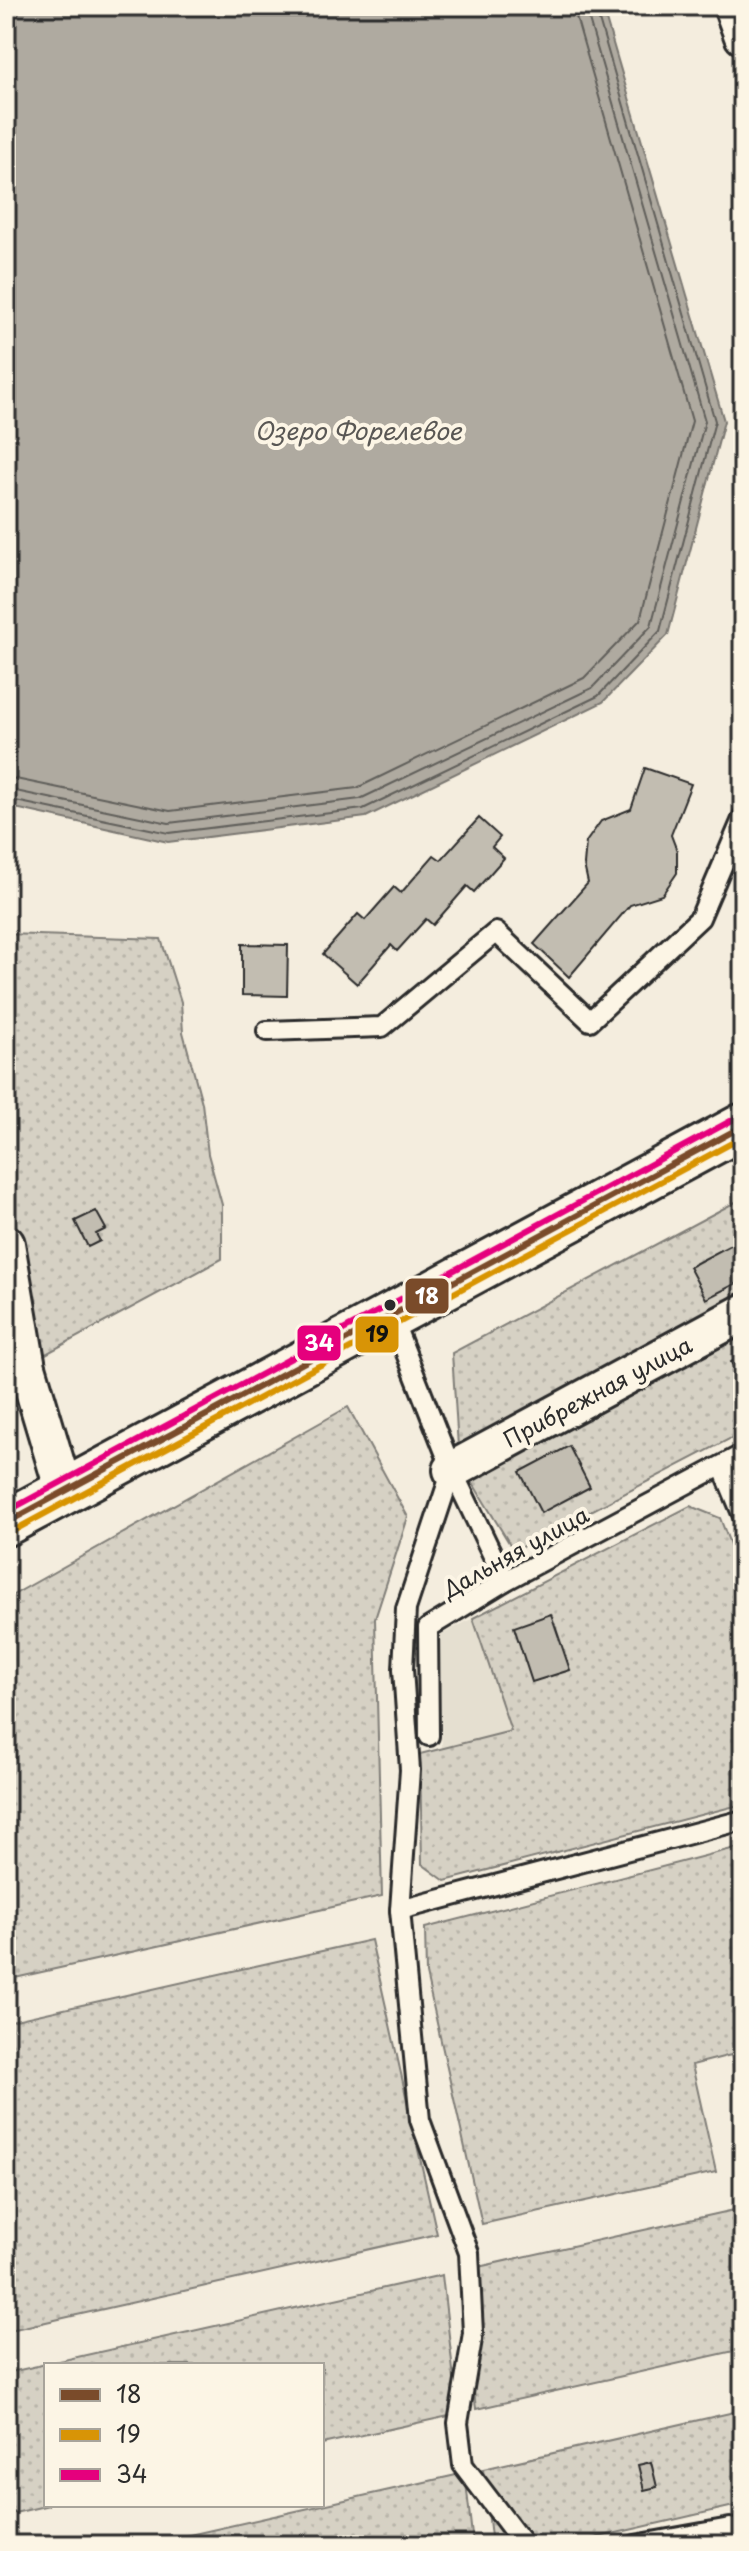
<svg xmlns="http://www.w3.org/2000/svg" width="749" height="2551" font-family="'Playpen Sans',sans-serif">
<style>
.built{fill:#e5dfd0}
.green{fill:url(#green-dots);stroke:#807e78;stroke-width:2}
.water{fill:#afaaa0;stroke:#7a7771;stroke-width:2}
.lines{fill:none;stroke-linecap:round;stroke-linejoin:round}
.shore{stroke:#605e5a;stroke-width:2}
.building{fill:#c2bdb1;stroke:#2b2b2b;stroke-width:2}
.lane-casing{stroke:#2b2b2b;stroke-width:24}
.street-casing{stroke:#2b2b2b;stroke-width:42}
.primary-casing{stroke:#2b2b2b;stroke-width:50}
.lane{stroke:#fcf5e5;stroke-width:18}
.street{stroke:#fcf5e5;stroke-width:36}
.primary{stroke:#fcf5e5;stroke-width:44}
.bus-1-casing{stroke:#fcf5e5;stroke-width:12}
.bus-2-casing{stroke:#fcf5e5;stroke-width:12}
.bus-3-casing{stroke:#fcf5e5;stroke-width:12}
.bus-1{stroke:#7a4b2a;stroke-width:6}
.bus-2{stroke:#d89406;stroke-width:6}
.bus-3{stroke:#e5007d;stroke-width:6}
.bus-dot{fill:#2b2b2b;stroke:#fcf5e5;stroke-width:3}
.labels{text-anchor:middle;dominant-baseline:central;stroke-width:8;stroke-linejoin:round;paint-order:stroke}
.street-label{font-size:22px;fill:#2b2b2b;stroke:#fcf5e5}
.water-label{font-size:24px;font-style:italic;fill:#595754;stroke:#fcf5e5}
.line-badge{stroke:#fcf5e5;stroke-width:3}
.badge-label{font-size:22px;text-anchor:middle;font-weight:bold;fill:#fff}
.pale-badge-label{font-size:22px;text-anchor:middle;font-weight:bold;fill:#111}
</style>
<defs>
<pattern id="green-dots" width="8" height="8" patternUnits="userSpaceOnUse" patternTransform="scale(2)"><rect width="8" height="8" fill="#d6d1c4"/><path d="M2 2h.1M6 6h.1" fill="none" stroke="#b8b4a9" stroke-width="1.8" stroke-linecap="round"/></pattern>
</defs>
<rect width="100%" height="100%" fill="#f4edde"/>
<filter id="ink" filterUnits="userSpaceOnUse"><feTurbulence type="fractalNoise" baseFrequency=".0125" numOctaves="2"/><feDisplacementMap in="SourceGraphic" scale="16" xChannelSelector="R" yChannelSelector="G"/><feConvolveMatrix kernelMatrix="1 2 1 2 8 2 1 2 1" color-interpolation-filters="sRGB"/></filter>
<g filter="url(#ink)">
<path class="built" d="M473,1618L511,1731L442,1749L439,1636Z"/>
<g class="green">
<path d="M6,934L161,939L181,1002L183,1032L202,1103L208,1154L222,1205V1259L31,1362L6,1215Z"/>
<path d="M743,1198V1295L458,1447L452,1353Z"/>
<path d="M743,1335V1432L514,1551L469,1477Z"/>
<path d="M348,1407L408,1517L375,1619L382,1896L6,1980V1599Z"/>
<path d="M690,1506L720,1518L743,1578V1804L445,1881L422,1864L420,1754L511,1731L473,1618Z"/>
<path d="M743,1846V2108L731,2055L692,2065L716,2172L482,2224L426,1974L425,1928Z"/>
<path d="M371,1940L437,2234L6,2331V2022Z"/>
<path d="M743,2208V2349L476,2409L460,2271Z"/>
<path d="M442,2275L458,2414L322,2444V2365H46V2505H49L6,2515V2373Z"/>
<path d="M743,2410V2504L564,2545H492L483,2469Z"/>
<path d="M465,2473L473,2545H145Z"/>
</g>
<path class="water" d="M6,6H602L724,421L668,635L603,702L366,817L168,842L6,806Z"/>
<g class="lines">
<g class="shore">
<path d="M6,777L170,811L357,788L584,678L640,620L692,421L573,6"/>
<path d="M6,789L169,823L360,799L592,688L651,626L705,421L585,6"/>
<path d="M6,799L169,833L363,809L598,696L660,631L715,421L595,6"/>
</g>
</g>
<g class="building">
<path d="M645,768L691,784L671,835L677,851V873L662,895L630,905L569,977L534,944L588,883L584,865L586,842L601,821L631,809Z"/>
<path d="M479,818L500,837L492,847L504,858L474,892L467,886L433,925L426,919L397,951L391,945L357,984L323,954L358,914L365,920L394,887L401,893L434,855L441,860Z"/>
<path d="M242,944L288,945L287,996L242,995Z"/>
<path d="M96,1211L106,1229L96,1234L100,1241L88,1247L75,1221Z"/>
<path d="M738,1241L743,1251V1280L706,1299L689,1267Z"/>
<path d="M743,1355V1384L731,1362Z"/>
<path d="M569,1446L590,1487L541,1513L520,1472Z"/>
<path d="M551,1614L570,1670L532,1682L514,1627Z"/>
<path d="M651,2462L657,2487L644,2490L638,2465Z"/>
</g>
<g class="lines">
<defs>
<g id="lane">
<path d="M267,1031L382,1027L496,932L590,1021L700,918L743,817"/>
<path d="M391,1315L452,1470L505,1581"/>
<path d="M722,1466L743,1516"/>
<path d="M452,1470L406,1609L403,1669L410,1770L400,1910L420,2120L469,2253L473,2333L458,2423L463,2465L524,2545"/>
<path d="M429,1736L428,1628L505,1581L743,1454"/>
<path d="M400,1910L743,1820"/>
<path d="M635,2545L730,2528"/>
</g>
<g id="street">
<path d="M732,6L743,36"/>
<path d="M6,1244L27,1367L64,1491"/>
<path d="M452,1470L743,1313"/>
</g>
<path id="primary" d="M6,1523L743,1126"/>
</defs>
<use href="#lane" class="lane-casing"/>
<use href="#street" class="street-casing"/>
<use href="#primary" class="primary-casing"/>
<use href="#lane" class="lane"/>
<use href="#street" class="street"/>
<use href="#primary" class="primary"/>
<defs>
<path id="bus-1" d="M6,1523L743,1126"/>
<path id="bus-2" d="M11,1532L743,1137"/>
<path id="bus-3" d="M6,1512L738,1117"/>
</defs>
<use href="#bus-1" class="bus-1-casing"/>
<use href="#bus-2" class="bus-2-casing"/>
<use href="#bus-3" class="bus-3-casing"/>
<use href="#bus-1" class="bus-1"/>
<use href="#bus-2" class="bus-2"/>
<use href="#bus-3" class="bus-3"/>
</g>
</g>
<circle class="bus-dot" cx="390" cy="1305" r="7"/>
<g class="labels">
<g class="street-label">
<text transform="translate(597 1391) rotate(-28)">Прибрежная улица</text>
<text transform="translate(515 1551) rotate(-29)">Дальняя улица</text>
</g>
<g class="water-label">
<text x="358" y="430">Озеро Форелевое</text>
</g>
</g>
<g class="line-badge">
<rect x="404" y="1277" width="46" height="38" rx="8" fill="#7a4b2a"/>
<rect x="354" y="1315" width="46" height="39" rx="8" fill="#d89406"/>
<rect x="296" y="1324" width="46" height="38" rx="8" fill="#e5007d"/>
</g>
<g class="badge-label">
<text x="427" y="1304">18</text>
<text x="319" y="1351">34</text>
</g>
<g class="pale-badge-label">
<text x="377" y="1342">19</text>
</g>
<rect width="749" height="2551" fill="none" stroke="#fcf5e5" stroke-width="32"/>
<rect x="16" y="16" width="717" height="2519" fill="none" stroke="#2b2b2b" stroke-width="3" filter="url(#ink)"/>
<rect x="44" y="2363" width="280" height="144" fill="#fcf5e5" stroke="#a8a49b" stroke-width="2"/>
<rect x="60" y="2389" width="40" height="12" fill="#7a4b2a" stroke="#a8a49b" stroke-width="2"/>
<text x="116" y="2403" font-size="24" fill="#2b2b2b">18</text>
<rect x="60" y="2429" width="40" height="12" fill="#d89406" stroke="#a8a49b" stroke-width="2"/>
<text x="116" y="2443" font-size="24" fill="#2b2b2b">19</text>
<rect x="60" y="2469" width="40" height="12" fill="#e5007d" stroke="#a8a49b" stroke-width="2"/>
<text x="116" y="2483" font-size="24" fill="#2b2b2b">34</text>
</svg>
